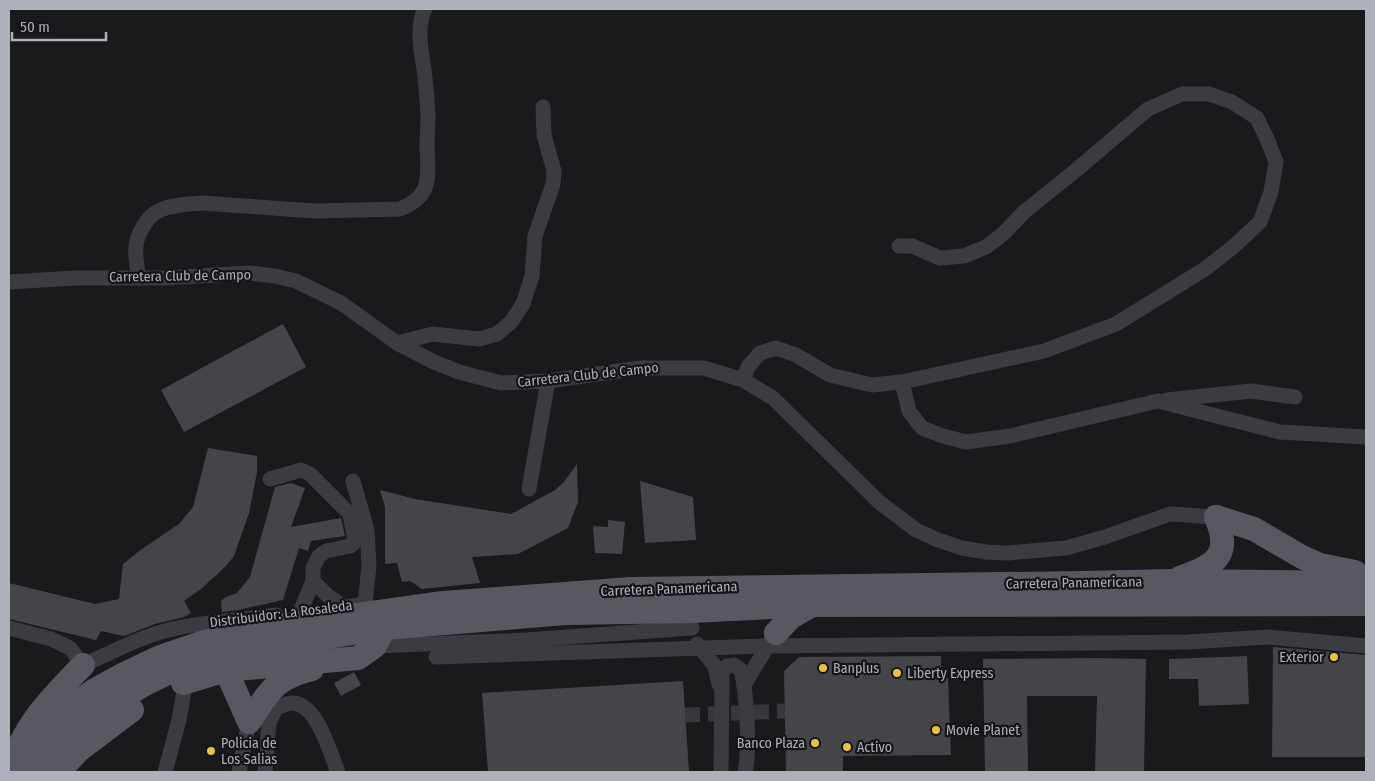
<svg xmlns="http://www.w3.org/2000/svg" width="1375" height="781" font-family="'Fira Sans Condensed',sans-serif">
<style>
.building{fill:#454549}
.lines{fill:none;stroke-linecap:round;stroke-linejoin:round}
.street-tunnel{stroke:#38383c;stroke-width:15;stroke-dasharray:15 8;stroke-linecap:butt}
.street{stroke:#3b3c41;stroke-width:15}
.primary{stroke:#585960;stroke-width:24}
.poi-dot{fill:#e8c246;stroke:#151517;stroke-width:2}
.labels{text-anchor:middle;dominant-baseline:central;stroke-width:4.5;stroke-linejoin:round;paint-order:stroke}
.street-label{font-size:14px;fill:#aeb0bb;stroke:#151517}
.poi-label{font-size:14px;fill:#aeb0bb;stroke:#151517;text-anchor:start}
</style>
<rect width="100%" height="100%" fill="#1a1a1c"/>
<g class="building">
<path d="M283,324L306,367L184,432L161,390Z"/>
<path d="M208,448L257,456V472L249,513L234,556L225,567L201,589L184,601L191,613L184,617L155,624L124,636L101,631L96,640L9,619V583L95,604L119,599L123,564L139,551L179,524L193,507Z"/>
<path d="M577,464L578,502L568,528L518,554L472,557L480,583L422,589L410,581L402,582L397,563L385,564V507L380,490L415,499L511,514L555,490L563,483Z"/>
<path d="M640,481L693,497L696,540L645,543Z"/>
<path d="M291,483L305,488L291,527L341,518L345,536L311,541L308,551L299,548L283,600L238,610L222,612L221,601L226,597L237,593L250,577L275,487Z"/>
<path d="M608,520L625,522L622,554L595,553L593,526L608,527Z"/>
<path d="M1273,647L1366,655V757H1272Z"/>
<path d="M941,656V678H948L951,755L843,756V772H786L784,671L799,657Z"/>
<path d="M1247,656L1249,704L1199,706L1198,679H1169V659Z"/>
<path d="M1097,658L1146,659L1144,772H1095L1097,696H1027L1028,772H985L983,659Z"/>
<path d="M354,672L361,685L341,696L334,683Z"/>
<path d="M683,681L689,772H488L482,693Z"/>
</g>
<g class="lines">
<path class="street-tunnel" d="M685,715L785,711"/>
<g class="street">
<path d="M139,278C137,268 135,256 136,246C137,235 146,219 155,213C166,205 189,204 202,203L316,211L400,209C433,196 428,176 427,146C427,136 428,125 428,115C427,100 426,84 424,69C421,51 416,26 425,9"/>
<path d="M9,282L74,278H164L249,273L275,276L296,281L341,303L397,343L434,362L459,372L501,383L548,381L640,368H704L743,380L773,398L879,502L916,530L938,540L962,548L986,552L1008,553L1066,548L1105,537L1170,514L1216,517"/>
<path d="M397,343L433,334L479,339L497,334L511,322L523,304L532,276L535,236L553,184L554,171L544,135L543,107"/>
<path d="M743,380L748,367L760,353L776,348L796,355L830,375L872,385L902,382L1044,351L1116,324L1205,269L1233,247L1260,222L1271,192L1276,162L1268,141L1257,118L1232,102L1209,94H1182L1148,109L1075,171L1024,212L1003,234L986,247L964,256L940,258L912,246H899"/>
<path d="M902,382L909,411L922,428L943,436L966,442L1010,436L1158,401L1280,432L1366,437"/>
<path d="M1167,400L1251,391L1295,397"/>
<path d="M270,479L301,470L310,474L350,514L355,540L353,544L350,546L326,551L319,556L313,568V581L328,596L344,607"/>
<path d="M529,489L548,381"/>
<path d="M347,607L365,604L369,566L368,546L367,530L353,481"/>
<path d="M300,612L313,581"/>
<path d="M9,628L51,639L70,648L83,665C111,653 139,637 169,630C204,621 241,620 277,615"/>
<path d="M697,644L715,666L719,684"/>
<path d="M375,646L526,640L692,628"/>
<path d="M436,657L767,646L1188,642L1268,637L1366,646"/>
<path d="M744,685L772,639"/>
<path d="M165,772L179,720L187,674"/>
<path d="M239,772L249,722"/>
<path d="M265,772L269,723L276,708C281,707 287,703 291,703C317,702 330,753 338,772"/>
<path d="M721,772L722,673L727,666L734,665L741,670C747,694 750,749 745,772"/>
</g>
<g class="primary">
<path d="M1216,517L1254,529L1302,557L1320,565L1355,572"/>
<path d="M1180,578C1214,565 1233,557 1216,517"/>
<path d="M776,633L791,617L812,605"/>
<path d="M226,670L249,722C269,692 274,678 312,669"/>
<path d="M183,683L226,670L358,658L375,646L384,628"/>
<path d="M67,763L78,751L132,710"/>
<path d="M11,772C19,729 53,696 83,665"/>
<path d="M26,772L46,736L66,711L95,690L124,674L160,657L204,642L266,628L443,603L631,589L1083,583L1172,581L1366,583"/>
<path d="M46,772L54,756L66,739L92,719L118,700L147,683L176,669L217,655L384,628L566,613L691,611L812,605L1366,604"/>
</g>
</g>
<g class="poi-dot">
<circle cx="1334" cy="657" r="5"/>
<circle cx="823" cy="668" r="5"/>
<circle cx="897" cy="673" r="5"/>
<circle cx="936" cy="730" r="5"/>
<circle cx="815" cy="743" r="5"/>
<circle cx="847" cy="747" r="5"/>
<circle cx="211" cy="751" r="5"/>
</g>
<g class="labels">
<g class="street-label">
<text transform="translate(180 276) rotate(-1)">Carretera Club de Campo</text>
<text transform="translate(588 375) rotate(-6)">Carretera Club de Campo</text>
<text transform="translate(1074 583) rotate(-1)">Carretera Panamericana</text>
<text transform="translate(669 589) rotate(-2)">Carretera Panamericana</text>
<text transform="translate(281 614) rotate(-7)">Distribuidor: La Rosaleda</text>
</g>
<g class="poi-label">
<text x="1324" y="657" text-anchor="end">Exterior</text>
<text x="833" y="668">Banplus</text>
<text x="907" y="673">Liberty Express</text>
<text x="946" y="730">Movie Planet</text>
<text x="221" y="743">Policia de<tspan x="221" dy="16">Los Salias</tspan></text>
<text x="805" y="743" text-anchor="end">Banco Plaza</text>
<text x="857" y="747">Activo</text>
</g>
</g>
<rect width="1375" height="781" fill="none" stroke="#aeb0bb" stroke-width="20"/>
<path d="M12 32v8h94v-8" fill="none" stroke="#aeb0bb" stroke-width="2.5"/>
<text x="20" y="32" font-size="15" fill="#aeb0bb" stroke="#151517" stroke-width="4" paint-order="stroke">50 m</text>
</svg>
